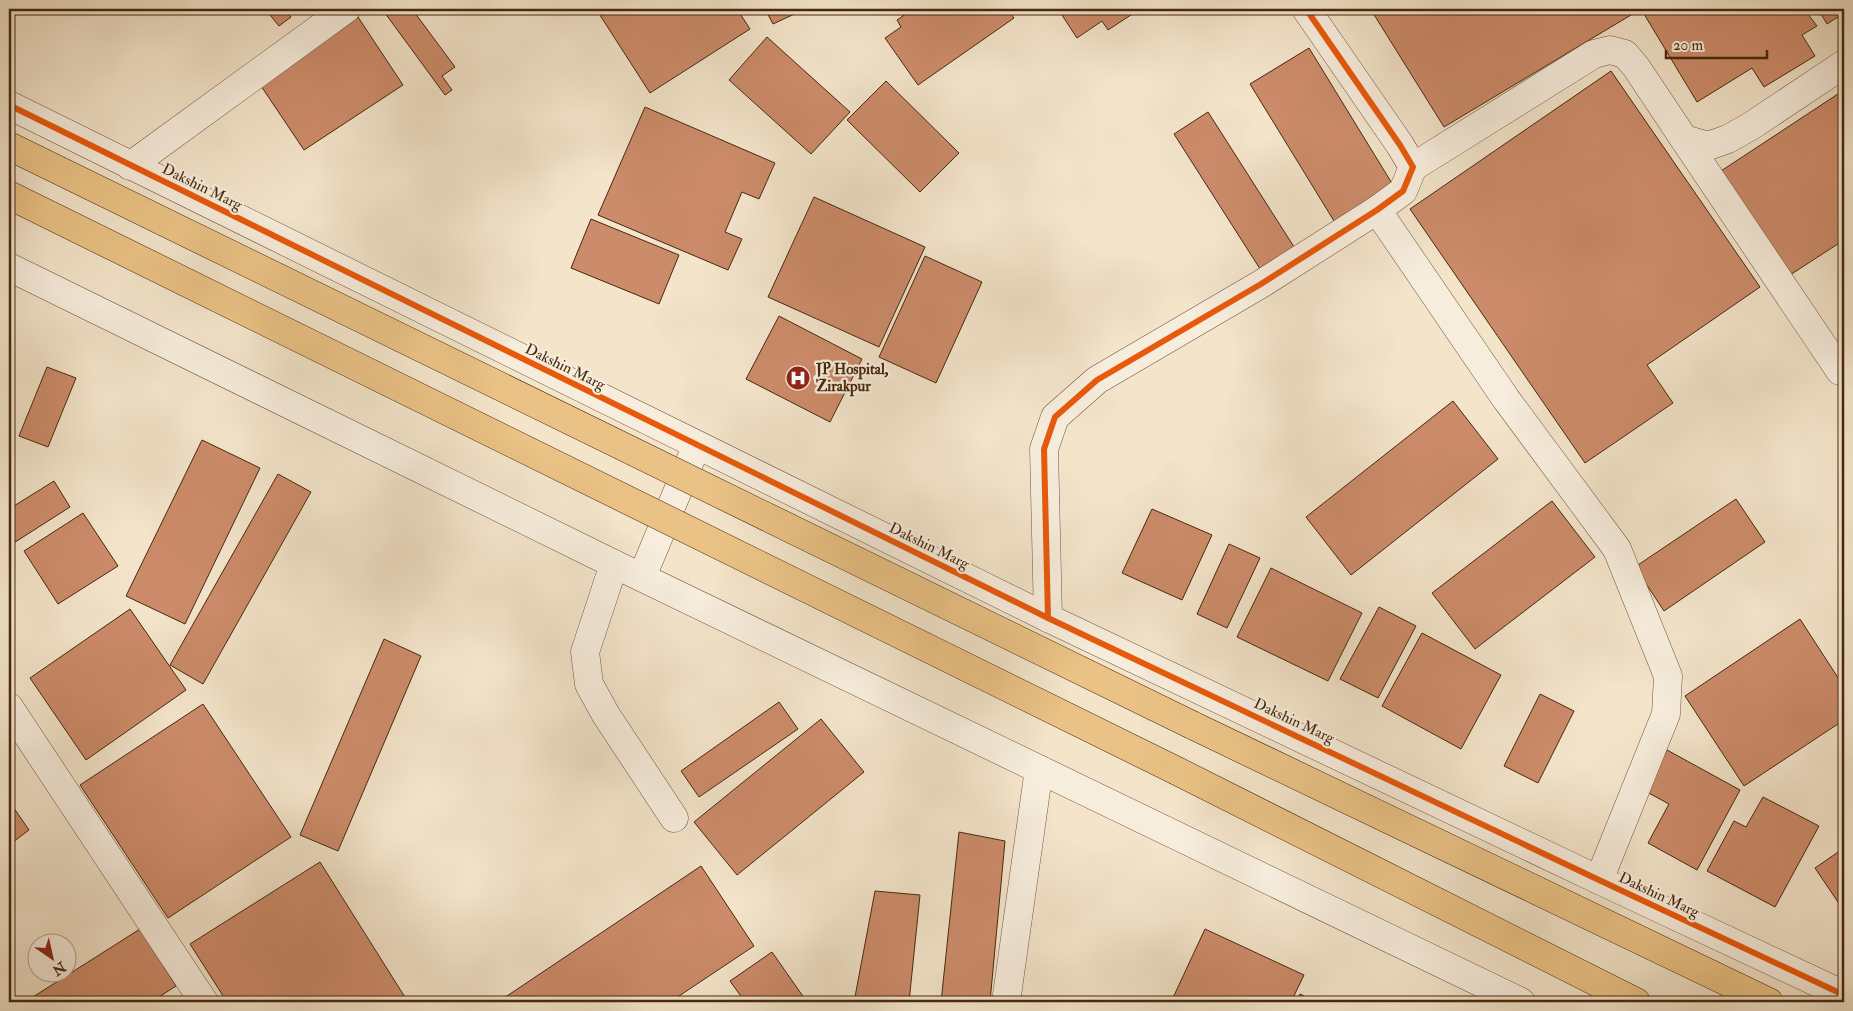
<svg xmlns="http://www.w3.org/2000/svg" width="1853" height="1011" font-family="'IM FELL Double Pica',serif">
<style>
.building{fill:#cc8b6a;stroke:#46280d}
.lines{fill:none;stroke-linecap:round;stroke-linejoin:round}
.minor-casing{stroke:#71573c;stroke-width:29}
.highway-casing{stroke:#46280d;stroke-width:29}
.minor{stroke:#f7eddd;stroke-width:28}
.highway{stroke:#eac285;stroke-width:28}
.highway-bridge-casing{stroke:#46280d;stroke-width:29;stroke-linecap:butt}
.highway-bridge{stroke:#eac285;stroke-width:28}
.cycleway-casing{stroke:#f7eddd;stroke-width:9}
.cycleway{stroke:#e8590c;stroke-width:6}
.labels{text-anchor:middle;dominant-baseline:central;stroke-width:4.5;stroke-linejoin:round;paint-order:stroke}
.street-label{font-size:15px;fill:#46280d;stroke:#f7eddd}
.poi-label{font-size:15px;font-weight:bold;fill:#46280d;stroke:#f7eddd;text-anchor:start}
</style>
<rect width="100%" height="100%" fill="#f3e4ca"/>
<filter id="stains"><feTurbulence type="fractalNoise" baseFrequency=".004" numOctaves="4"/><feColorMatrix values="0 0 0 0 .2 0 0 0 0 .09 0 0 0 0 .02 0 0 0 .5 -.17"/></filter>
<radialGradient id="worn" r=".72"><stop offset=".6" stop-color="#630" stop-opacity="0"/><stop offset="1" stop-color="#630" stop-opacity=".3"/></radialGradient>
<g class="building">
<path d="M265,9H284L291,17L279,26Z"/>
<path d="M382,9H412L455,67L442,76L452,90L445,95Z"/>
<path d="M596,9H737L750,29L650,93Z"/>
<path d="M765,9H805L773,24Z"/>
<path d="M913,9H1007L1014,18L918,85L885,38L901,27L897,20Z"/>
<path d="M1058,9H1140L1108,30L1102,21L1077,38Z"/>
<path d="M1380,9H1804L1817,26L1802,35L1815,56L1764,87L1752,68L1697,102L1641,9L1444,127L1373,13Z"/>
<path d="M1818,9H1844V13L1827,24Z"/>
<path d="M356,14L403,85L304,150L257,80Z"/>
<path d="M767,37L850,112L811,154L729,80Z"/>
<path d="M1309,48L1393,185L1334,221L1250,84Z"/>
<path d="M1611,71L1760,287L1647,365L1673,403L1585,463L1410,209Z"/>
<path d="M886,81L959,153L920,192L847,120Z"/>
<path d="M1844,90V240L1790,275L1721,171Z"/>
<path d="M645,107L775,163L759,199L742,192L725,232L742,239L728,270L598,215Z"/>
<path d="M1208,112L1296,250L1262,272L1174,134Z"/>
<path d="M814,197L925,247L879,347L768,297Z"/>
<path d="M591,219L679,255L659,304L571,268Z"/>
<path d="M925,256L982,282L936,383L879,357Z"/>
<path d="M779,316L862,359L830,422L746,379Z"/>
<path d="M47,367L76,378L48,447L19,436Z"/>
<path d="M1453,401L1498,459L1351,575L1306,517Z"/>
<path d="M202,440L260,468L185,624L126,596Z"/>
<path d="M278,474L311,492L203,684L170,665Z"/>
<path d="M54,481L70,507L9,546V509Z"/>
<path d="M1736,499L1765,542L1664,611L1635,567Z"/>
<path d="M1552,501L1595,557L1475,649L1432,593Z"/>
<path d="M1152,509L1212,535L1182,600L1122,573Z"/>
<path d="M83,513L118,566L58,604L24,551Z"/>
<path d="M1229,544L1260,558L1227,628L1197,614Z"/>
<path d="M1271,568L1362,613L1328,681L1237,637Z"/>
<path d="M1379,607L1416,626L1378,698L1340,679Z"/>
<path d="M130,609L186,690L86,760L30,678Z"/>
<path d="M1800,619L1844,687V720L1744,786L1685,696Z"/>
<path d="M1422,633L1501,675L1461,749L1382,706Z"/>
<path d="M384,639L421,656L338,851L300,835Z"/>
<path d="M1540,694L1574,711L1538,783L1504,766Z"/>
<path d="M779,702L798,729L699,797L681,771Z"/>
<path d="M203,704L291,837L168,918L80,785Z"/>
<path d="M821,719L864,772L737,875L694,822Z"/>
<path d="M1667,750L1740,790L1697,870L1648,843L1669,804L1645,791Z"/>
<path d="M1763,797L1819,826L1775,907L1707,871L1734,821L1746,827Z"/>
<path d="M9,801L29,830L9,845Z"/>
<path d="M959,832L1005,841L990,1002H941Z"/>
<path d="M1844,848V911L1815,868Z"/>
<path d="M320,862L408,1002H227L190,944Z"/>
<path d="M701,866L754,946L670,1002H498Z"/>
<path d="M875,891L920,895L909,1002H854Z"/>
<path d="M140,929L176,986L151,1002H25Z"/>
<path d="M1205,929L1304,975L1291,1002H1171Z"/>
<path d="M772,952L807,1002H745L730,981Z"/>
<path d="M1300,994L1316,1002H1296Z"/>
</g>
<g class="lines">
<defs>
<g id="minor">
<path d="M9,105L1048,618L1599,880L1844,995"/>
<path d="M1684,139L1840,371"/>
<path d="M130,166L346,9"/>
<path d="M1413,167L1594,54L1610,50L1625,54L1636,67L1684,139L1708,146L1728,139L1751,126L1844,64"/>
<path d="M1377,210L1506,399L1617,549L1668,676L1666,714L1599,880"/>
<path d="M9,267L614,564L1521,1002"/>
<path d="M614,564L585,652L589,684L606,715L674,818"/>
<path d="M642,577L693,454"/>
<path d="M1048,618L1044,449L1055,417L1097,380L1261,284L1377,210L1403,191L1413,167L1400,145L1306,9"/>
<path d="M9,707L204,1002"/>
<path d="M1006,1002L1039,769"/>
</g>
<g id="highway">
<path d="M1192,725L1769,1002"/>
<path d="M1177,771L1636,1002"/>
</g>
</defs>
<use href="#minor" class="minor-casing"/>
<use href="#highway" class="highway-casing"/>
<use href="#minor" class="minor"/>
<use href="#highway" class="highway"/>
<defs>
<g id="highway-bridge">
<path d="M9,146L1192,725"/>
<path d="M9,195L1177,771"/>
</g>
</defs>
<use href="#highway-bridge" class="highway-bridge-casing"/>
<use href="#highway-bridge" class="highway-bridge"/>
<defs>
<g id="cycleway">
<path d="M9,105L1048,618L1599,880L1844,995"/>
<path d="M1048,618L1044,449L1055,417L1097,380L1261,284L1377,210L1403,191L1413,167L1400,145L1306,9"/>
</g>
</defs>
<use href="#cycleway" class="cycleway-casing"/>
<use href="#cycleway" class="cycleway"/>
</g>
<defs>
<symbol id="hospital-disc" viewBox="-11 -11 22 22"><circle r="9.5" fill="#8f2418" stroke="#f7eddd"/><path d="M-5-5h3v3.5h4V-5h3V5h-3V1.5h-4V5h-3Z" fill="#fff"/></symbol>
</defs>
<g fill-rule="evenodd">
<use href="#hospital-disc" x="784" y="364" width="28" height="28"/>
</g>
<g class="labels">
<g class="street-label">
<text transform="translate(202 187) rotate(26)">Dakshin Marg</text>
<text transform="translate(565 367) rotate(26)">Dakshin Marg</text>
<text transform="translate(929 546) rotate(26)">Dakshin Marg</text>
<text transform="translate(1294 721) rotate(25)">Dakshin Marg</text>
<text transform="translate(1659 895) rotate(25)">Dakshin Marg</text>
</g>
<g class="poi-label">
<text x="816" y="369">JP Hospital,<tspan x="816" dy="17">Zirakpur</tspan></text>
</g>
</g>
<rect width="1853" height="1011" fill="none" stroke="#f3e4ca" stroke-width="30"/>
<rect x="10" y="10" width="1833" height="991" fill="none" stroke="#46280d" stroke-width="2.5"/>
<rect x="15" y="15" width="1823" height="981" fill="none" stroke="#46280d"/>
<g transform="translate(52 958) rotate(146)"><circle r="24" fill="#f7eddd" stroke="#b09e8a"/>
<path d="M0-4L9 19L0 12L-9 19Z" fill="#8f2418"/>
<text y="-8" font-size="14" font-weight="bold" text-anchor="middle" fill="#46280d">N</text>
</g>
<path d="M1666 50v8h101v-8" fill="none" stroke="#46280d" stroke-width="2.5"/>
<text x="1673" y="50" font-size="15" fill="#46280d" stroke="#f7eddd" stroke-width="4" paint-order="stroke">20 m</text>
<rect width="100%" height="100%" filter="url(#stains)"/>
<rect width="100%" height="100%" fill="url(#worn)"/>
</svg>
